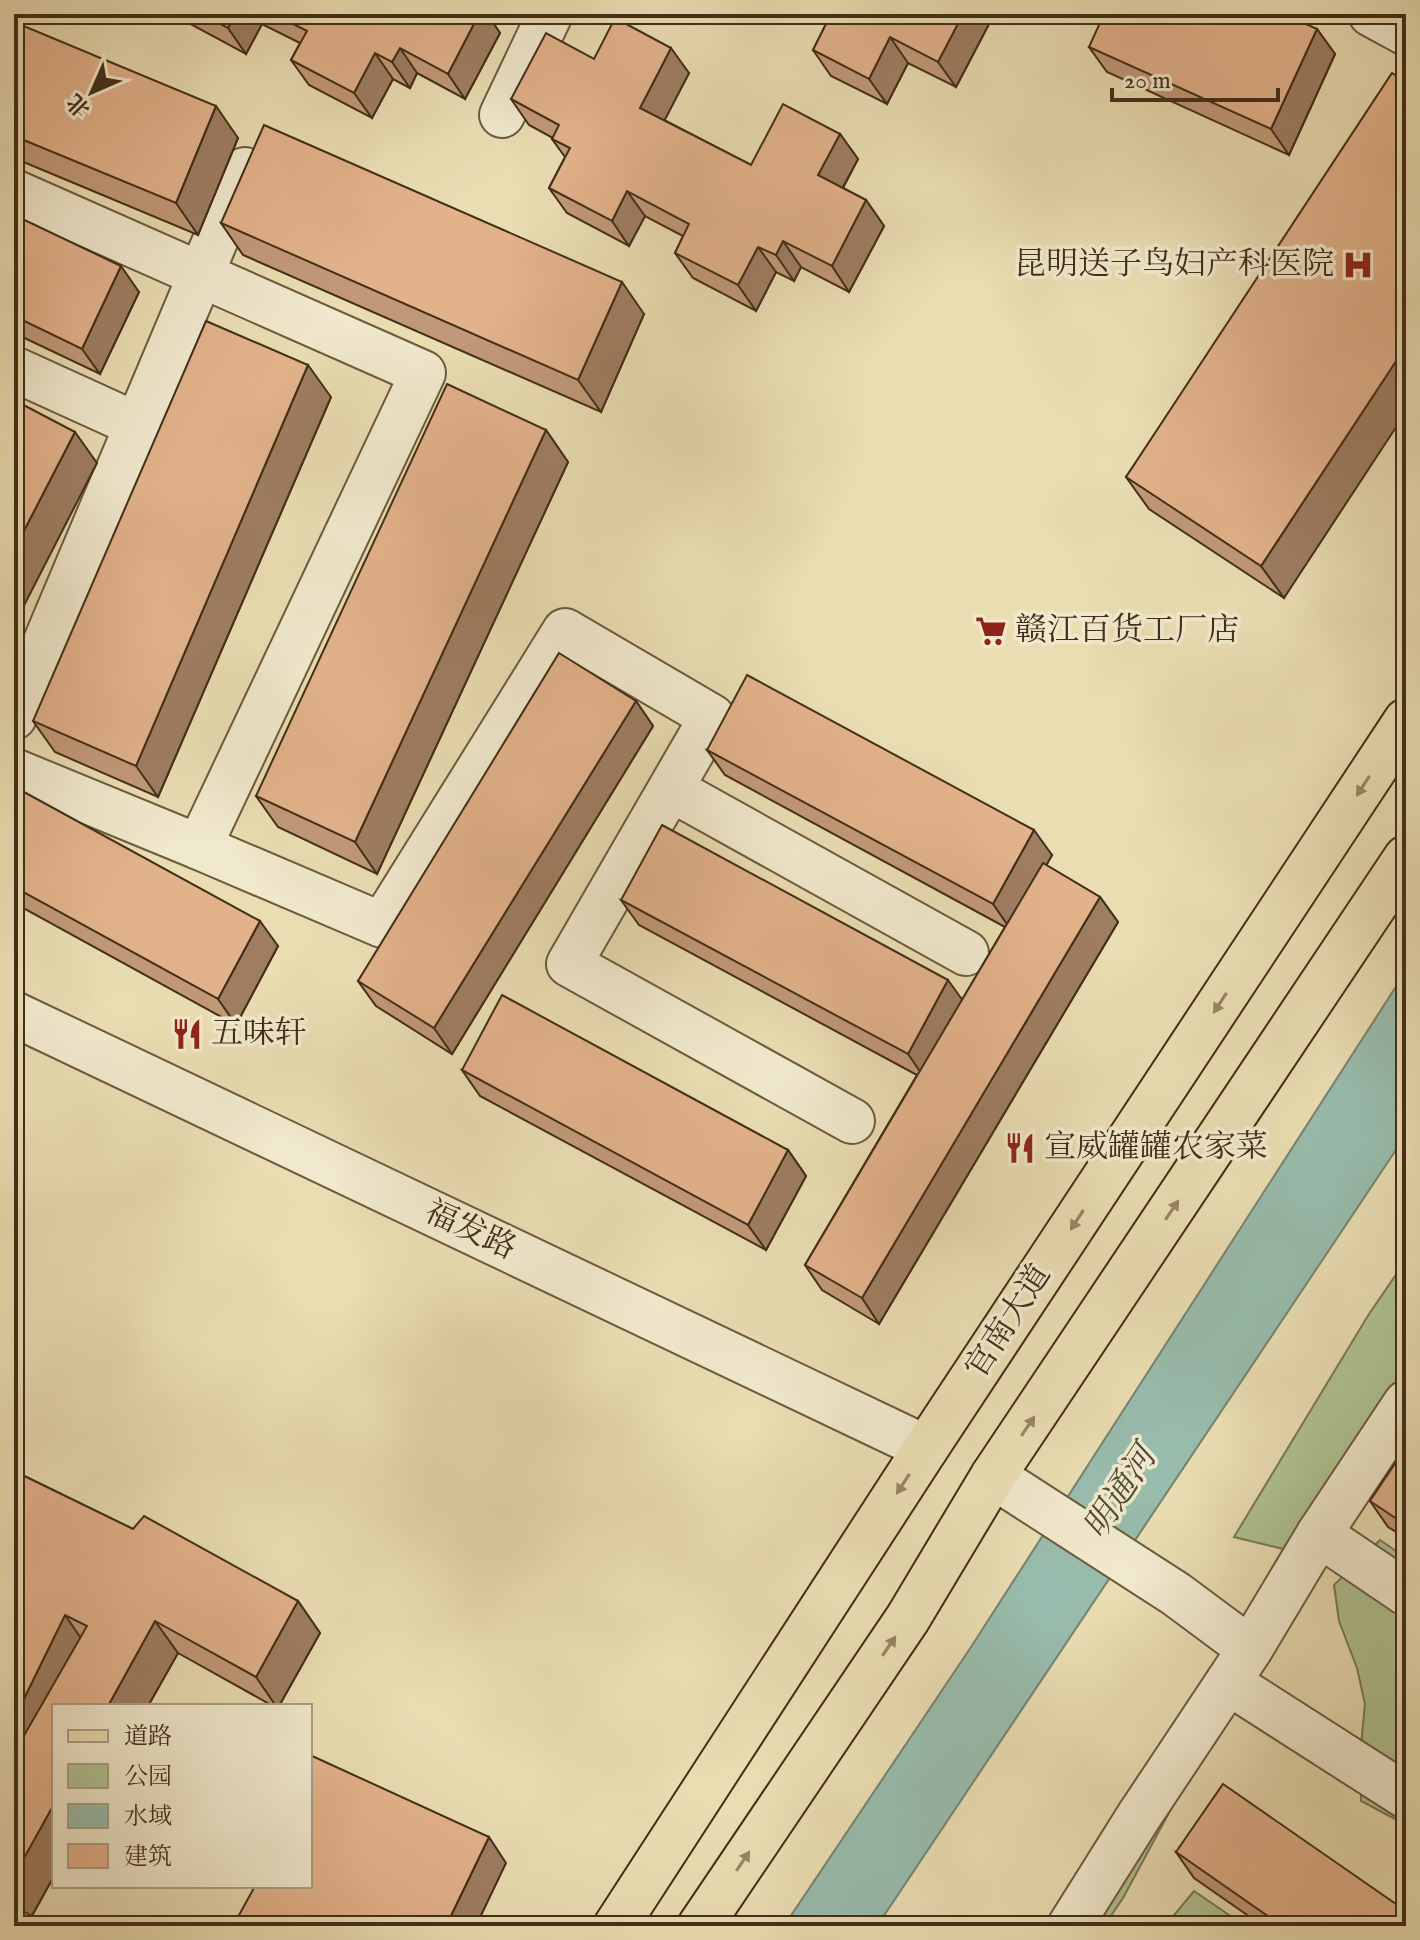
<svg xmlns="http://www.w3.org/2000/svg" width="1420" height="1940" font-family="'IM FELL English','Noto Serif SC',serif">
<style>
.green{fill:#b0c292;stroke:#797855;stroke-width:2}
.water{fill:#98bcad;stroke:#768371;stroke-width:2}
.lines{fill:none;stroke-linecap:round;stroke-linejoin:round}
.minor-casing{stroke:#6c5a3e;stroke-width:48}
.major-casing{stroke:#422e18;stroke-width:48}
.minor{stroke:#f1e9cd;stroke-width:44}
.major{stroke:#eaddb2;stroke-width:44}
.wall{fill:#c29978;stroke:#422e18;stroke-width:2}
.shaded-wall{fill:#9e7d61;stroke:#422e18;stroke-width:2}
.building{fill:#e2b28b;stroke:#422e18;stroke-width:2}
.oneway{fill:#968665}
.labels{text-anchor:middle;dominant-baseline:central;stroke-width:7;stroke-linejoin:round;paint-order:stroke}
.poi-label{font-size:32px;fill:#422e18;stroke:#f1e9cd;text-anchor:start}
.street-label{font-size:32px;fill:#422e18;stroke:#f1e9cd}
.water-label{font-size:34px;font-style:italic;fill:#534a36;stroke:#f1e9cd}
</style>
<rect width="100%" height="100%" fill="#eaddb2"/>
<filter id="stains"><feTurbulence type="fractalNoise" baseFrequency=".0025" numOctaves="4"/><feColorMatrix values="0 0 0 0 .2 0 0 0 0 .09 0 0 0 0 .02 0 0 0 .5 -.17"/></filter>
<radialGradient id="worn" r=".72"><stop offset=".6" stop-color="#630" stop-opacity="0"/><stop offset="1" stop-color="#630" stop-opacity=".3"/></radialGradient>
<g class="green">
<path d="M1406,1260V1377L1287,1550L1234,1537L1369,1314Z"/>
<path d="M1380,1540L1406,1558V1825L1361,1801V1745L1365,1704L1357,1668L1339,1621L1334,1585Z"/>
<path d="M1177,1798L1123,1898L1104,1926H1087L1150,1831Z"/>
<path d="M1194,1891L1245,1926H1165Z"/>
</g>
<path class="water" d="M1406,971V1135L877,1926H784L971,1647Z"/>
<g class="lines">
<defs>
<g id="minor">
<path d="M1371,14L1406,33"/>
<path d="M502,115L550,14"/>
<path d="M14,192L423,373L199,847L14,771"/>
<path d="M14,369L137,425"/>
<path d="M14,717L245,170"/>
<path d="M671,789L966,953"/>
<path d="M199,847L382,925L565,631L712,717L569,964L852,1121"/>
<path d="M14,1014L926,1448"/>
<path d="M993,1476L1176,1594L1250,1649L1139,1816L1070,1926"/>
<path d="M1319,1534L1406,1593"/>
<path d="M1250,1649L1319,1534L1406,1403"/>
<path d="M1228,1682L1406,1796"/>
</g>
<g id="major">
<path d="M616,1926L926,1448L1406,721"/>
<path d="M700,1926L908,1618L993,1476L1406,858"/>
</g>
</defs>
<use href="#minor" class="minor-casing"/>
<use href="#major" class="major-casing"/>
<use href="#minor" class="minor"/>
<use href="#major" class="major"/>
</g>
<g class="wall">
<path d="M178,14H487L500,33L465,99L417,73L410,88L393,79L372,118L309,85L291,60L300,43L262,24L246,54L183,20Z"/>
<path d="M707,14H722L719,20Z"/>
<path d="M831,14H984L990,22L956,87L908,63L887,104L831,76L813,50Z"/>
<path d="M14,22L238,138L198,235L14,158Z"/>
<path d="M1317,29L1335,54L1289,155L1107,72L1089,47Z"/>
<path d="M594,59L689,73L664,120L751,165L840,134L858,159L843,188L866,200L884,226L849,292L801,267L794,281L776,272L756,311L693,278L675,253L683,236L645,216L629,246L567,213L549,188L565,157L552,139L553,138L529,125L511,99Z"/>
<path d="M1406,82L1284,598L1149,509L1126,477Z"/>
<path d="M14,215L139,292L100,374L14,333Z"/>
<path d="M221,223L644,314L601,412L243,255Z"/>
<path d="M331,397L158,797L55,752L33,721Z"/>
<path d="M546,430L568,462L377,874L278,827L256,796Z"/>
<path d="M636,701L653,726L452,1054L376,1006L358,981Z"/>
<path d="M707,750L1052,855L1046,865L1100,897L1118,922L879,1324L822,1290L805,1265L917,1075L639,925L621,900L962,1000L1005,927L725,775Z"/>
<path d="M14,810L278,946L236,1025L14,903Z"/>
<path d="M462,1070L788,1150L806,1176L766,1250L480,1096Z"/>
<path d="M1406,1447V1538L1388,1527L1370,1501Z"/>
<path d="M14,1471L133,1529L298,1601L320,1633L279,1706H273L178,1653L148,1706H54V1876L32,1916L46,1924L48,1926H14Z"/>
<path d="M1176,1852L1406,1926H1263L1194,1878Z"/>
</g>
<g class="shaded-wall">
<path d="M236,14H255L262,24L246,54L228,28Z"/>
<path d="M479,14H487L500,33L465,99L448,74Z"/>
<path d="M714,14H722L719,20Z"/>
<path d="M963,14H984L990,22L956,87L938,62Z"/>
<path d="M1317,29L1335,54L1289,155L1271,129Z"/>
<path d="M890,37L908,63L887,104L869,79Z"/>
<path d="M400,48L417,73L410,88L392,62Z"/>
<path d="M671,48L689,73L658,133L640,108Z"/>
<path d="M375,53L393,79L372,118L354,93Z"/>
<path d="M216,106L238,138L198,235L176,203Z"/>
<path d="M840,134L858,159L836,200L818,175Z"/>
<path d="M627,191L645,216L629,246L612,221Z"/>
<path d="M866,200L884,226L849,292L832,266Z"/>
<path d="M783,241L801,267L794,281L776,255Z"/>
<path d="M758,247L776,272L756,311L738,285Z"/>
<path d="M121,266L139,292L100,374L82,349Z"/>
<path d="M622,282L644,314L601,412L578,380Z"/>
<path d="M1406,346V412L1284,598L1261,566Z"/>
<path d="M308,365L331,397L158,797L136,766Z"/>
<path d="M546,430L568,462L377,874L355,842Z"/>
<path d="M75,432L97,463L14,625V550Z"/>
<path d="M636,701L653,726L452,1054L434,1028Z"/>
<path d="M1034,830L1052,855L1011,930L993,904Z"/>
<path d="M1100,897L1118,922L879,1324L862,1298Z"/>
<path d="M260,921L278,946L236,1025L218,999Z"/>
<path d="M948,980L966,1005L926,1080L908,1054Z"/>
<path d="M788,1150L806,1176L766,1250L748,1225Z"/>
<path d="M298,1601L320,1633L279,1706H276L256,1677Z"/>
<path d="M65,1615L87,1647L14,1796V1719Z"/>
<path d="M155,1621L178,1653L148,1706H108Z"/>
<path d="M54,1804V1876L26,1926L14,1917V1876Z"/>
<path d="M489,1837L506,1863L476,1926H446Z"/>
</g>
<g class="building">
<path d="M201,14H236L228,28Z"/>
<path d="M274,14H479L448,74L400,48L392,62L375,53L354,93L291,60L307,31Z"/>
<path d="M831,14H963L938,62L890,37L869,79L813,50Z"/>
<path d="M1104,14H1284L1317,29L1271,129L1089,47Z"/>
<path d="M615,18L671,48L640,108L751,165L783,104L840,134L818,175L866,200L832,266L783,241L776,255L758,247L738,285L675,253L689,224L627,191L612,221L549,188L570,148L552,139L559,125L511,99L546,33L594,59Z"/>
<path d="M14,22L216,106L176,203L14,136Z"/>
<path d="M1392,73L1406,82V346L1261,566L1126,477Z"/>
<path d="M264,125L622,282L578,380L221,223Z"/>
<path d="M14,215L121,266L82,349L14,316Z"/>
<path d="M206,321L308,365L136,766L33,721Z"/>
<path d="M447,384L546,430L355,842L256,796Z"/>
<path d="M14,400L75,432L14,550Z"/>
<path d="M559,653L636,701L434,1028L358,981Z"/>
<path d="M747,675L1034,830L993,904L707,750Z"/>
<path d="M24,792L260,921L218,999L14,887V810Z"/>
<path d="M662,825L948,980L908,1054L621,900Z"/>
<path d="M1043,863L1100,897L862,1298L805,1265Z"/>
<path d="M502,995L788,1150L748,1225L462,1070Z"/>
<path d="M1406,1447V1525L1370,1501Z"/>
<path d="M14,1471L133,1529L144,1516L298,1601L256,1677L155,1621L108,1706H54V1804L14,1876V1753L87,1626L65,1615L14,1719V1614L22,1599L14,1595Z"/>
<path d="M310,1755L489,1837L446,1926H233L255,1886H310Z"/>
<path d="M1223,1784L1406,1911V1926H1282L1176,1852Z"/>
<path d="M14,1906L46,1924L45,1926H14Z"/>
</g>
<defs><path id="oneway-solid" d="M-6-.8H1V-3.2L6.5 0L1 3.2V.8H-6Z" transform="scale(2)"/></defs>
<g class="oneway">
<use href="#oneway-solid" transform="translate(1363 786) rotate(123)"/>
<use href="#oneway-solid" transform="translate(1220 1003) rotate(123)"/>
<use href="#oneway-solid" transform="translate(1172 1210) rotate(-56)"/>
<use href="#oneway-solid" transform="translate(1077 1220) rotate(123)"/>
<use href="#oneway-solid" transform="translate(1028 1426) rotate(-56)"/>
<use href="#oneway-solid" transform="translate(903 1484) rotate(123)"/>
<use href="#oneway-solid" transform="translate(889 1646) rotate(-56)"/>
<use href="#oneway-solid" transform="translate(743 1861) rotate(-56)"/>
</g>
<defs>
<symbol id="hospital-bare" viewBox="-9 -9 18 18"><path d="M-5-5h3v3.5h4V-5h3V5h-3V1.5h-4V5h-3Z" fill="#8f2418" stroke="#f1e9cd" stroke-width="2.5" paint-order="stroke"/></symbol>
<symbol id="supermarket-bare" viewBox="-9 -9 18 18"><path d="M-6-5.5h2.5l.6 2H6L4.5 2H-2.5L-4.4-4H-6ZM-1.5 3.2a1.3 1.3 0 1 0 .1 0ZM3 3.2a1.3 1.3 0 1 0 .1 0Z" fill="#8f2418" stroke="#f1e9cd" stroke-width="2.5" paint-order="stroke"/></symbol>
<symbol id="restaurant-bare" viewBox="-9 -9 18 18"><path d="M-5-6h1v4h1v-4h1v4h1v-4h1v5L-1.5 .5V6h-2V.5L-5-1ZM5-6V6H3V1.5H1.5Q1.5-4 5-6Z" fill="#8f2418" stroke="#f1e9cd" stroke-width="2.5" paint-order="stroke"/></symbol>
</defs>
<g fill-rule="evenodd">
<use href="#hospital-bare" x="1336" y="243" width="44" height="44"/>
<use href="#supermarket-bare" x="969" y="609" width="44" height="44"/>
<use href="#restaurant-bare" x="165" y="1012" width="44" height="44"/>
<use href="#restaurant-bare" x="998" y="1126" width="44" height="44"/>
</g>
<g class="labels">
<g class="poi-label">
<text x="1334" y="265" text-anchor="end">昆明送子鸟妇产科医院</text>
<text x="1015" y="631">赣江百货工厂店</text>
<text x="211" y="1034">五味轩</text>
<text x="1044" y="1148">宣威罐罐农家菜</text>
</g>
<g class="street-label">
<text transform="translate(470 1231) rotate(25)">福发路</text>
<text transform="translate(1009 1322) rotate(-57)">官南大道</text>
</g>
<g class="water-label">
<text transform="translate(1121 1493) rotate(-57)">明通河</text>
</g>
</g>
<rect width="1420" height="1940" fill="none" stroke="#eaddb2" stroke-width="48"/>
<rect x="16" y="16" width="1388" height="1908" fill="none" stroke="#422e18" stroke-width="4"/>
<rect x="24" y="24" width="1372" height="1892" fill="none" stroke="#422e18" stroke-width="2"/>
<rect x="52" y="1704" width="260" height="184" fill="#f1e9cd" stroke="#ab9e85" stroke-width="2"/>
<rect x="68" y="1730" width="40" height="12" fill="#eaddb2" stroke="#ab9e85" stroke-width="2"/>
<text x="124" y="1744" font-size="24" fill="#422e18">道路</text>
<rect x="68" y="1764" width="40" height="24" fill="#b0c292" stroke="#ab9e85" stroke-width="2"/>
<text x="124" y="1784" font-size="24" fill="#422e18">公园</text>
<rect x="68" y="1804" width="40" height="24" fill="#98bcad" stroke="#ab9e85" stroke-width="2"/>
<text x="124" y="1824" font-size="24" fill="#422e18">水域</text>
<rect x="68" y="1844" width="40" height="24" fill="#e2b28b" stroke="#ab9e85" stroke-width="2"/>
<text x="124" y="1864" font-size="24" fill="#422e18">建筑</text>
<g transform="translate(92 92) rotate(225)" stroke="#f1e9cd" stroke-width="6" paint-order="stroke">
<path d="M0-6L14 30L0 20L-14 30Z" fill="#422e18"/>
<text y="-12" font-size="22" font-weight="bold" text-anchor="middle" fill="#422e18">北</text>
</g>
<path d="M1112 88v12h166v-12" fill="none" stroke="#422e18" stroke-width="4"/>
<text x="1124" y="88" font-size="24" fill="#422e18" stroke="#f1e9cd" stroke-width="6" paint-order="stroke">20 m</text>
<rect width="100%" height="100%" filter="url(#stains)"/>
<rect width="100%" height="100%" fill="url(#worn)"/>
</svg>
